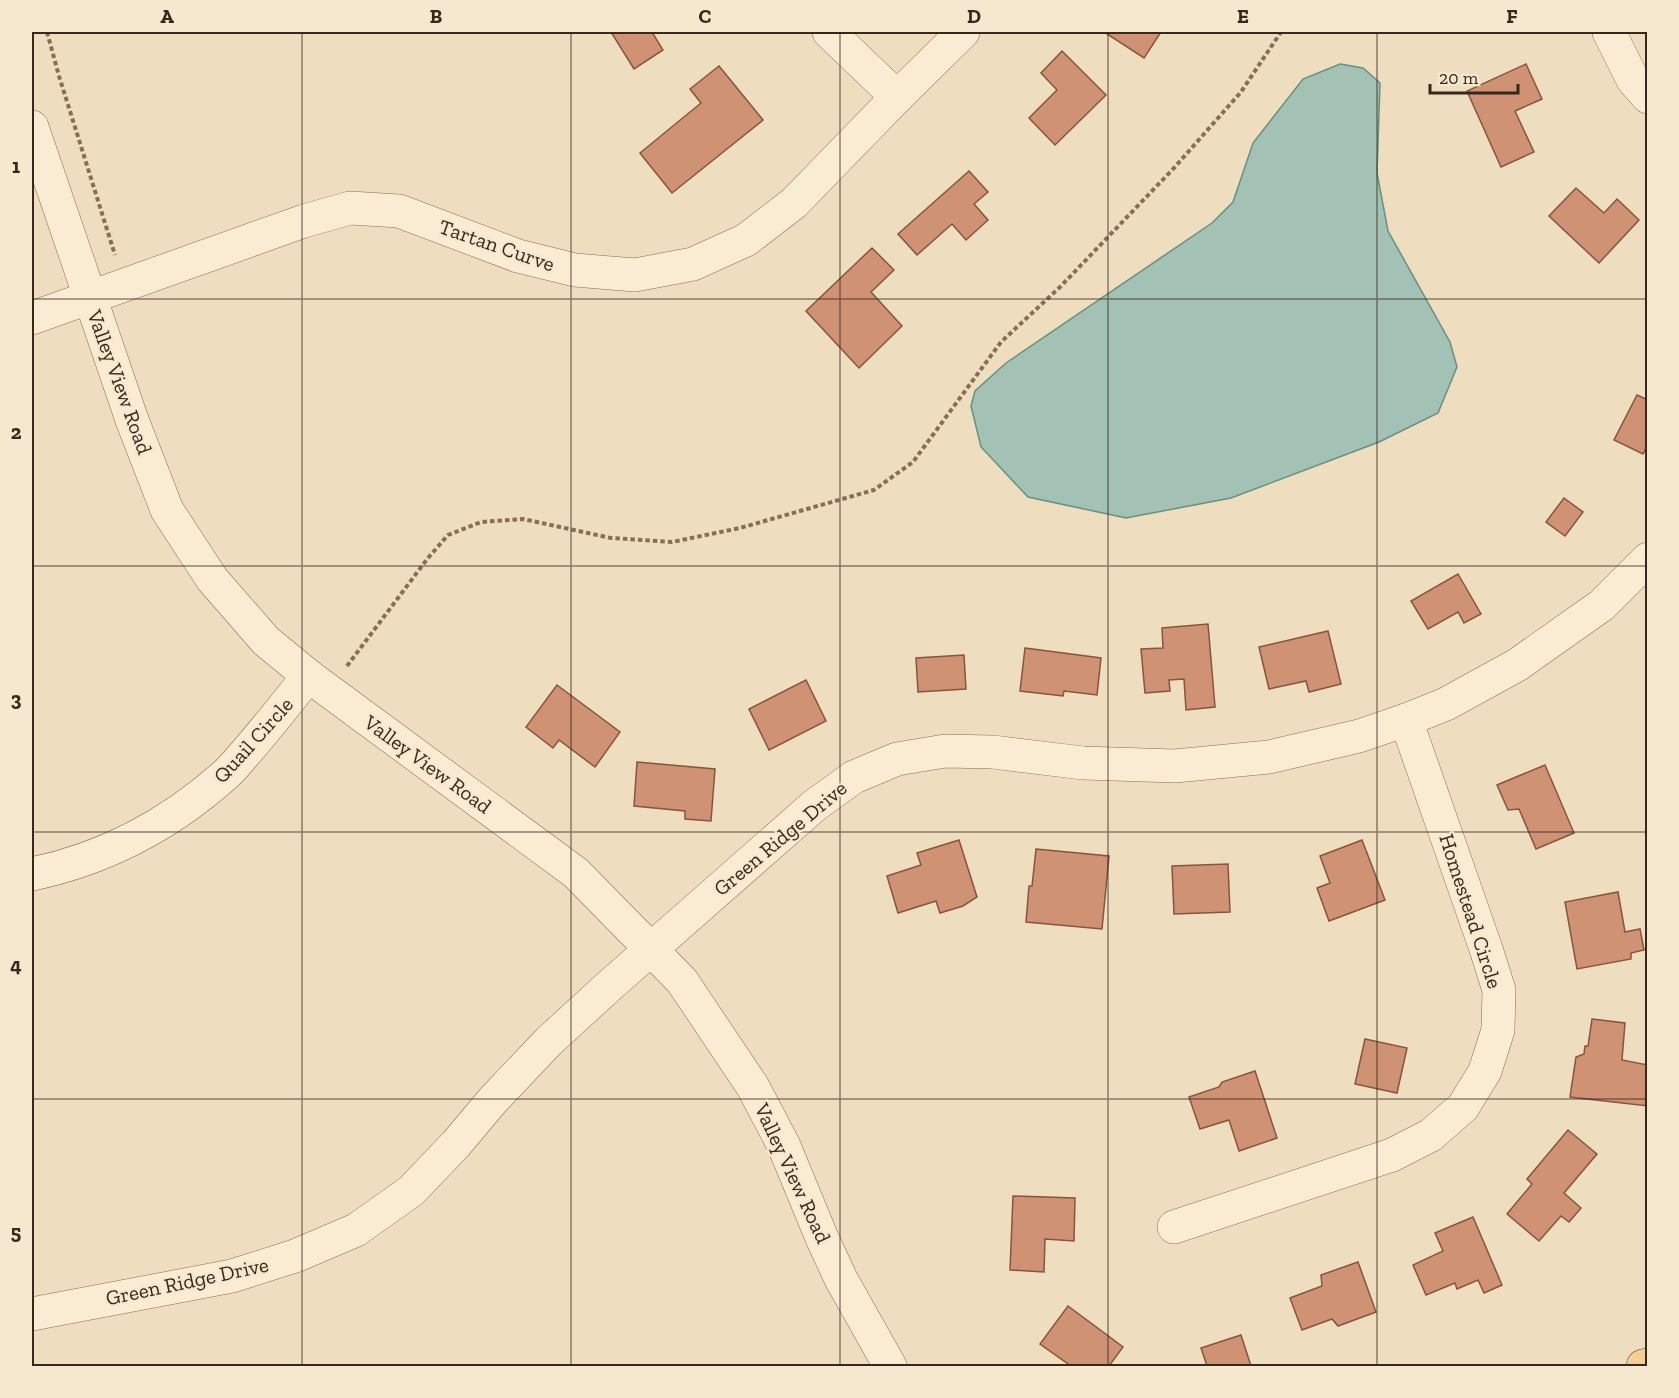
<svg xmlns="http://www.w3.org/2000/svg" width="1679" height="1398" font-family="'Zilla Slab',serif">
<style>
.water{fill:#a3c1b5;stroke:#698f82;stroke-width:1.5}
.building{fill:#cf9274;stroke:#89543c;stroke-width:1.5}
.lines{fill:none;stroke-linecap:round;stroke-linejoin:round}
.minor-casing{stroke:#896d57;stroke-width:34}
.tertiary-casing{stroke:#896d57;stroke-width:34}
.primary-casing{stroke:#563c2c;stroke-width:34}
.path{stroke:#896d57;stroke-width:4;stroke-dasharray:4.5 3;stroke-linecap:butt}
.minor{stroke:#faebd3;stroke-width:33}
.tertiary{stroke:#faebd3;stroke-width:33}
.primary{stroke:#f5ce95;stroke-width:33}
.grid{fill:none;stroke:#37271c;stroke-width:1.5;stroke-opacity:0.55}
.labels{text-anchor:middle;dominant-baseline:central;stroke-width:4.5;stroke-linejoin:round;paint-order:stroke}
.street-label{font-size:21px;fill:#37271c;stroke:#f6e8cf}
.neatline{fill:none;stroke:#37271c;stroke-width:2}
.grid-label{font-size:20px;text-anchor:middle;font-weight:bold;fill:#37271c}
</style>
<rect width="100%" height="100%" fill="#efddbf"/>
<path class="water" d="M1340,64L1363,68L1380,83L1377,173L1388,231L1450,342L1457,367L1438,413L1379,442L1231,498L1126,518L1028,497L981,447L971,406L975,391L1006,363L1212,223L1233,202L1253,143L1303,79Z"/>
<g class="building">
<path d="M611,32H652L663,50L634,69Z"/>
<path d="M1104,32H1161L1144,58Z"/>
<path d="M1062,51L1106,95L1055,145L1029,118L1057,90L1041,73Z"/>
<path d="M1526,64L1542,99L1515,111L1534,152L1501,167L1467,91Z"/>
<path d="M719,66L763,120L672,193L640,153L701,103L690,89Z"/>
<path d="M969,171L988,192L974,204L988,220L966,240L952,224L917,255L898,234Z"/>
<path d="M1576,188L1604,213L1617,199L1639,220L1599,263L1549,216Z"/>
<path d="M872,248L894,270L871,292L902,326L859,368L806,311Z"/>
<path d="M1637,395L1648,400V444L1643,454L1614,440Z"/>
<path d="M1564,498L1583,512L1565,536L1546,522Z"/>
<path d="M1458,574L1481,614L1464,623L1458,612L1428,629L1411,601Z"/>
<path d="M1208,624L1215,707L1186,710L1184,679L1169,680L1170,691L1145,693L1141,649L1163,648L1162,628Z"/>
<path d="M1328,631L1341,684L1309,692L1306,681L1269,689L1259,647Z"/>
<path d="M1025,648L1101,658L1097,695L1064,691L1063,696L1020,691Z"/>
<path d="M964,655L966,689L918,692L916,658Z"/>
<path d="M806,680L826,721L769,750L749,709Z"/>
<path d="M557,685L620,732L595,767L559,740L553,748L526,727Z"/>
<path d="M637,762L715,769L711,821L685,819V811L634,806Z"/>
<path d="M1545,765L1574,833L1536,849L1519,809L1508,810L1497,785Z"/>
<path d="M959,840L977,897L963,906L940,913L936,901L898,913L887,876L921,865L917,853Z"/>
<path d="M1362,840L1385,900L1329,921L1317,888L1330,883L1320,856Z"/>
<path d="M1036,849L1109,856L1102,929L1026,922L1029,886H1032Z"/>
<path d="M1228,864L1230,912L1174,914L1172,866Z"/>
<path d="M1618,892L1625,932L1640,929L1644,950L1631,953V959L1577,969L1565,902Z"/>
<path d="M1592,1019L1625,1023L1622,1060L1648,1065V1106L1570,1097L1576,1057L1584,1054L1585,1046H1588Z"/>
<path d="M1365,1039L1407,1048L1397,1093L1355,1084Z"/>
<path d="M1255,1071L1277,1138L1239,1151L1229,1120L1200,1129L1189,1097L1219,1087L1222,1082Z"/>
<path d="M1568,1130L1597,1154L1564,1193L1581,1208L1569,1222L1561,1216L1539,1241L1507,1214L1532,1184L1527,1179Z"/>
<path d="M1013,1196L1075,1198L1074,1241L1045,1239L1044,1272L1010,1270Z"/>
<path d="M1473,1217L1502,1285L1484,1293L1478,1280L1457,1289L1455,1283L1426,1295L1413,1265L1443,1251L1435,1233Z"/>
<path d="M1358,1262L1376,1312L1338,1326L1332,1319L1302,1330L1290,1298L1322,1286L1321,1275Z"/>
<path d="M1068,1306L1123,1347L1109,1366H1071L1040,1344Z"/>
<path d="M1241,1335L1251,1366H1207L1201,1348Z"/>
</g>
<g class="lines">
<defs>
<g id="minor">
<path d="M829,32L897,97"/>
<path d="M1609,32L1633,80L1648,97"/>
<path d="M32,318L304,221L350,208L399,211L518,256L575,270L635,275L693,264L746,240L794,203L897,97L963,32"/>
<path d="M32,874C104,859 170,824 225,775C233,768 240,759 247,751C267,728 286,704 305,680L310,677"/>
<path d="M1174,1227L1392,1155L1431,1135L1463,1107L1485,1071L1498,1030L1499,990L1486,949L1406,720"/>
<path d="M32,1314L232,1276L295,1256L356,1230L411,1191L456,1144L493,1100L549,1041L608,987L815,805L854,777L897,759L945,751L993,752L1083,763L1175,766L1269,757L1359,736L1406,720L1446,704L1517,665L1602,605L1648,559"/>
</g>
<path id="tertiary" d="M32,127L132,420L167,510L212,579L266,641L310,677L576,873L682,981L753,1087L784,1146L822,1238L841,1279L890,1366"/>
<path id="primary" d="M1643,1366L1648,1365"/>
</defs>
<use href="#minor" class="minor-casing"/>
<use href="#tertiary" class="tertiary-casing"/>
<use href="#primary" class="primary-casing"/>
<g class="path">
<path d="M47,32L59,76L115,255"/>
<path d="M347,666L428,558L448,535L481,522L523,519L611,538L672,542L740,528L874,490L913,462L1001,342L1060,287L1174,168L1241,92L1281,32"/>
</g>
<use href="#minor" class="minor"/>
<use href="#tertiary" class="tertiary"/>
<use href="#primary" class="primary"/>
</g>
<path class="grid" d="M302,32V1366M571,32V1366M840,32V1366M1108,32V1366M1377,32V1366M32,299H1648M32,566H1648M32,832H1648M32,1099H1648"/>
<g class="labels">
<g class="street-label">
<text transform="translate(497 245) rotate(19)">Tartan Curve</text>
<text transform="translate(120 382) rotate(70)">Valley View Road</text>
<text transform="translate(253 740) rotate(-48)">Quail Circle</text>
<text transform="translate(428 764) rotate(36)">Valley View Road</text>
<text transform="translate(780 838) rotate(-40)">Green Ridge Drive</text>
<text transform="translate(1471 911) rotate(72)">Homestead Circle</text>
<text transform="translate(793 1173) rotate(65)">Valley View Road</text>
<text transform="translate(187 1281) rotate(-12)">Green Ridge Drive</text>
</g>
</g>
<rect width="1679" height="1398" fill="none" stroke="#f6e8cf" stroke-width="66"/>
<path d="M1430 84v9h88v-9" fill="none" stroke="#37271c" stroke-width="3"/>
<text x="1439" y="84" font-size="18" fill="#37271c" stroke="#f6e8cf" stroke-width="4.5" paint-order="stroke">20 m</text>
<rect x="33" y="33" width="1613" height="1332" class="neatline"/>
<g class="grid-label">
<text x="167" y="23">A</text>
<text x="436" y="23">B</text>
<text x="705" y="23">C</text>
<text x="974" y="23">D</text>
<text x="1243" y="23">E</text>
<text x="1512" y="23">F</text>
<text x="16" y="173">1</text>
<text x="16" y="439">2</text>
<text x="16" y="706">3</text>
<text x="16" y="972">4</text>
<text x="16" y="1239">5</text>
</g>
</svg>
